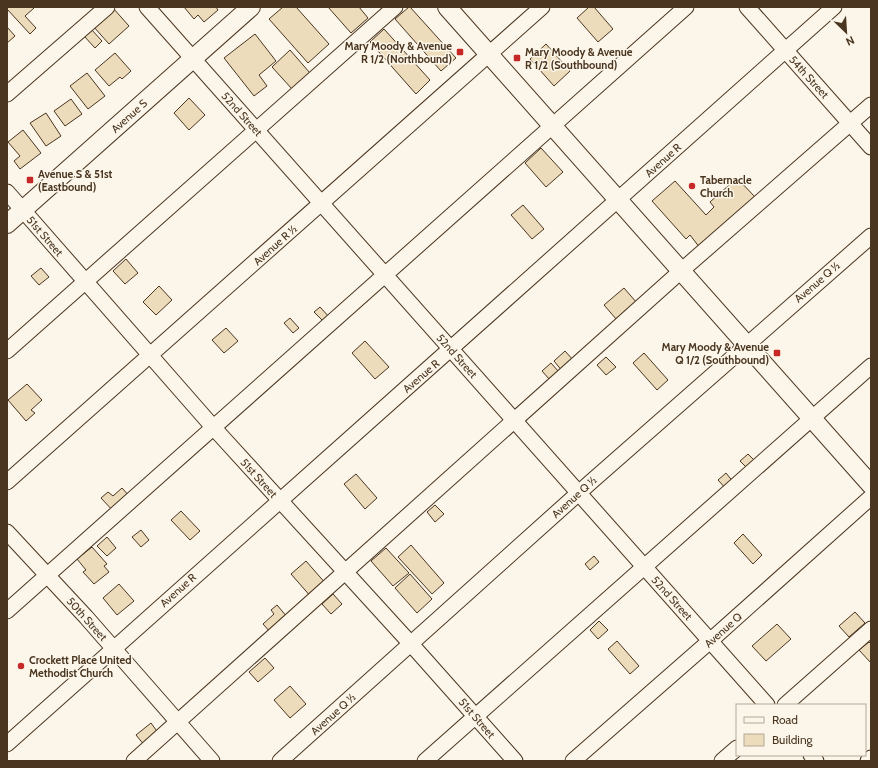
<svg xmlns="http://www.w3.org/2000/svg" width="878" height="768" font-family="Cabin,sans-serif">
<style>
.building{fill:#ecdcbc;stroke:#4a3520}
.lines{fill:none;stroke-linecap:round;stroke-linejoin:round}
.minor-casing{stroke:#4a3520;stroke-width:17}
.major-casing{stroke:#4a3520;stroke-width:20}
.minor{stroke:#fbf6e9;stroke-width:15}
.major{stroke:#fbf6e9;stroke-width:18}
.poi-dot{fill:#c62828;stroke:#fbf6e9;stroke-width:1.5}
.labels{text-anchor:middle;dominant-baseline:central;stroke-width:3;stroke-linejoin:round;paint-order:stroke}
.poi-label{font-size:11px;font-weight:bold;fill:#4a3520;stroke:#fbf6e9;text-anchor:start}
.street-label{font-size:11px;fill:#4a3520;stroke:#fbf6e9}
</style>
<rect width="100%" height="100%" fill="#fbf6e9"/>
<g class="building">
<path d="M7,7H33L34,8L25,16L36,28L30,34L7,9Z"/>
<path d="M184,7H216L218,10L204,22L198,15L194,19Z"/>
<path d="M283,7H296L329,44L308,63L269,19Z"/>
<path d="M328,7H359L368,18L351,33Z"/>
<path d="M409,7H410L456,58L441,71L395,19Z"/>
<path d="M589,7H594L613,29L598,42L577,18Z"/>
<path d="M113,8L129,26L109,44L93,26Z"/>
<path d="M7,27L15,36L7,43Z"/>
<path d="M91,29L102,41L95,48L84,36Z"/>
<path d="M384,29L430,80L416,94L370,42Z"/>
<path d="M255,34L276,61L259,75L267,86L254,96L224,58Z"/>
<path d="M546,44L570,71L554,86L530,59Z"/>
<path d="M290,50L310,73L292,89L272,67Z"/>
<path d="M115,53L131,71L122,79L120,77L109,86L95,70Z"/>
<path d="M87,73L105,96L88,109L70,86Z"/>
<path d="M189,98L205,115L189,130L174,113Z"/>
<path d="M71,99L82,114L65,126L54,111Z"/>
<path d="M46,113L61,136L46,146L30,123Z"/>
<path d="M23,130L41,153L20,169L14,161L20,156L8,142Z"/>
<path d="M541,148L563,172L546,187L525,163Z"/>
<path d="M737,178L756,198L700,248L690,235L686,239L652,201L675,181L706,215L714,207L710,202Z"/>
<path d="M523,205L544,229L532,239L511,215Z"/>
<path d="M126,259L138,273L125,284L113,271Z"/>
<path d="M41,268L49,277L39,285L31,276Z"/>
<path d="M159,286L172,300L156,315L143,302Z"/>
<path d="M624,288L637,303L617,320L604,305Z"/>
<path d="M320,307L331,319L326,324L314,312Z"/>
<path d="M290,318L299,328L293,333L284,323Z"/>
<path d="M226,328L238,341L224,353L212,340Z"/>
<path d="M365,341L389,367L375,379L352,353Z"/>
<path d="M565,351L574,361L563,372L554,361Z"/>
<path d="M644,353L668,380L657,390L633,363Z"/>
<path d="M606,357L616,367L606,375L597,365Z"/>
<path d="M551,363L559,372L550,380L542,371Z"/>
<path d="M27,384L42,400L31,410L35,413L26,421L8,400Z"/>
<path d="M748,454L757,463L749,470L740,461Z"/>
<path d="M726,473L734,483L727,490L718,480Z"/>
<path d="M356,474L377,498L365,509L344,484Z"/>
<path d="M122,488L131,498L115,513L101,498L108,492L113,496Z"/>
<path d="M435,505L444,514L435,522L427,512Z"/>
<path d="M181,511L200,531L190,540L171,520Z"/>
<path d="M141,530L149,540L141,547L132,537Z"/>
<path d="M743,534L762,555L753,564L734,543Z"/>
<path d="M107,537L116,548L107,556L97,546Z"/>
<path d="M411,545L444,583L432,594L398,557Z"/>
<path d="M92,547L107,564L104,566L109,572L94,584L83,572L86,570L77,559Z"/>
<path d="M386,548L409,573L393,586L371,561Z"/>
<path d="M594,556L599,562L590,570L585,564Z"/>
<path d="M306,561L327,585L312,598L291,574Z"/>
<path d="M410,574L432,599L417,613L395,588Z"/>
<path d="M119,584L134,601L117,615L103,598Z"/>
<path d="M333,594L342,604L331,614L322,604Z"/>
<path d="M277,605L288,618L271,633L263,624L274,614L271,610Z"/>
<path d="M855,612L865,623L849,637L839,626Z"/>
<path d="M599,621L608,630L598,639L590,630Z"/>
<path d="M777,624L791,639L766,661L752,646Z"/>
<path d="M617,641L639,666L630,674L608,649Z"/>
<path d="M869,642L871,644V663L859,650Z"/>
<path d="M265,658L274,668L258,682L249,672Z"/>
<path d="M290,686L306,704L290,718L274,700Z"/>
<path d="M151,723L159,734L145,746L136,735Z"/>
</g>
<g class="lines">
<defs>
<g id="minor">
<path d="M147,7L767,705"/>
<path d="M747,7L871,147"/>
<path d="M7,94L107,7"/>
<path d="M7,192L213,427L411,644L515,761"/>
<path d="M7,351L395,7"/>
<path d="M7,482L542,7"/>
<path d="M7,532L86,617L212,761"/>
<path d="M7,611L686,7"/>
<path d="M785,705L871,629"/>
<path d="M7,744L834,7"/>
<path d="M811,755L816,761"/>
<path d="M134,761L681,271L871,105"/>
<path d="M280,761L592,481L871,236"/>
<path d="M425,761L871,366"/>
<path d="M573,761L710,641L871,497"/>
<path d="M722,761L737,748"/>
<path d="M868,761L871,758"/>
</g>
<g id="major">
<path d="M447,7L871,485"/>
<path d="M7,224L251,7"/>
</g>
</defs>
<use href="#minor" class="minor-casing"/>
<use href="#major" class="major-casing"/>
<use href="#minor" class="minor"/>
<use href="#major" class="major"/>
</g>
<g class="poi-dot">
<rect x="456" y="48" width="8" height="8" rx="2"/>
<rect x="513" y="54" width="8" height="8" rx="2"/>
<rect x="26" y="176" width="8" height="8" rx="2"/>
<circle cx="692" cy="186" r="4"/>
<rect x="773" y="349" width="8" height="8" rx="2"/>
<circle cx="21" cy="666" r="4"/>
</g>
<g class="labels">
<g class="poi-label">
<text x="452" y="46" text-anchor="end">Mary Moody &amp; Avenue<tspan x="452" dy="13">R 1/2 (Northbound)</tspan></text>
<text x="525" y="52">Mary Moody &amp; Avenue<tspan x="525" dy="13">R 1/2 (Southbound)</tspan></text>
<text x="38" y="174">Avenue S &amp; 51st<tspan x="38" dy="13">(Eastbound)</tspan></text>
<text x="700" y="180">Tabernacle<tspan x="700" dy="13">Church</tspan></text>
<text x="769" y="347" text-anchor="end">Mary Moody &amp; Avenue<tspan x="769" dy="13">Q 1/2 (Southbound)</tspan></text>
<text x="29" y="660">Crockett Place United<tspan x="29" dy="13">Methodist Church</tspan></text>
</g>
<g class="street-label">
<text transform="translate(809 77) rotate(48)">54th Street</text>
<text transform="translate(242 114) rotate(48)">52nd Street</text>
<text transform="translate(129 116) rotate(-42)">Avenue S</text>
<text transform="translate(663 160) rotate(-42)">Avenue R</text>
<text transform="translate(45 236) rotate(49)">51st Street</text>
<text transform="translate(275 245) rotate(-42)">Avenue R ½</text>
<text transform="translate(817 282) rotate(-41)">Avenue Q ½</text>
<text transform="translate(457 356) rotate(48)">52nd Street</text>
<text transform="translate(421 376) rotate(-41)">Avenue R</text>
<text transform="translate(259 478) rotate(48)">51st Street</text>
<text transform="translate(574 497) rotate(-42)">Avenue Q ½</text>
<text transform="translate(178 590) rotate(-42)">Avenue R</text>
<text transform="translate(672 598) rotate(48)">52nd Street</text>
<text transform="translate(87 619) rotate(48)">50th Street</text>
<text transform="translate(723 630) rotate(-42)">Avenue Q</text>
<text transform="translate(333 714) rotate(-42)">Avenue Q ½</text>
<text transform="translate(477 718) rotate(49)">51st Street</text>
</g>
</g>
<rect width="878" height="768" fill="none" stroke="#4a3520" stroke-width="16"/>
<rect x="736" y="704" width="130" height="52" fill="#fbf6e9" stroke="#b4a999"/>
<rect x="744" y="717" width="20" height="6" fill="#fbf6e9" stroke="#b4a999"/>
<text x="772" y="724" font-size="12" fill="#4a3520">Road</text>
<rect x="744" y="734" width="20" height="12" fill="#ecdcbc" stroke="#b4a999"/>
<text x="772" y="744" font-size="12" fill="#4a3520">Building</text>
<g transform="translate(846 32) rotate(155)" stroke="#fbf6e9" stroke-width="3" paint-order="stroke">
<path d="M0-3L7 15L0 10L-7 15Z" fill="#4a3520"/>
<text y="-6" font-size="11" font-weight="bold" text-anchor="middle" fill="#4a3520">N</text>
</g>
</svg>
